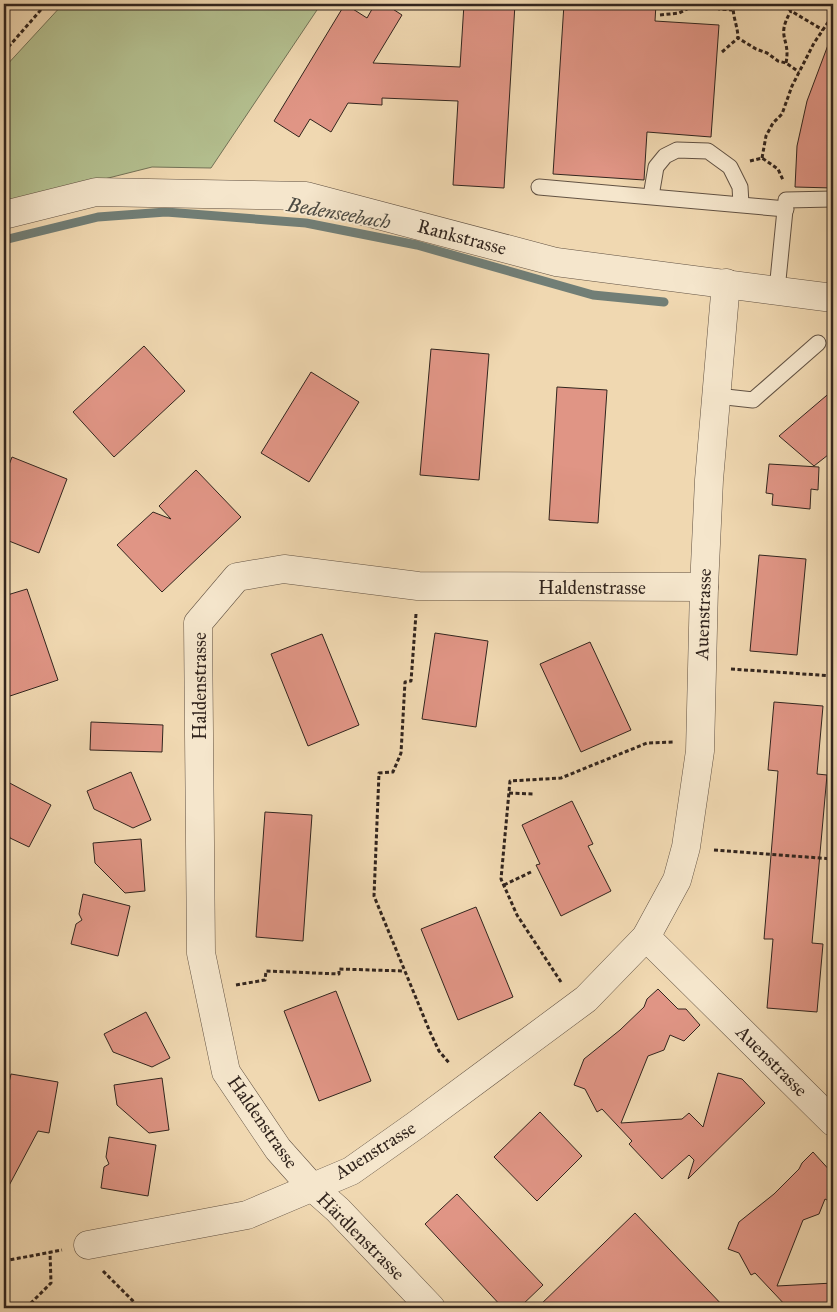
<svg xmlns="http://www.w3.org/2000/svg" width="837" height="1312" font-family="'IM FELL Great Primer',serif">
<style>
.green{fill:#b4c090;stroke:#737257}
.lines{fill:none;stroke-linecap:round;stroke-linejoin:round}
.stream{stroke:#717e76;stroke-width:9}
.building{fill:#e09585;stroke:#32251e}
.lane-casing{stroke:#625243;stroke-width:17}
.street-casing{stroke:#625243;stroke-width:29}
.path{stroke:#32251e;stroke-width:3;stroke-dasharray:4 2.5;stroke-linecap:butt}
.lane{stroke:#f5e6cc;stroke-width:15}
.street{stroke:#f5e6cc;stroke-width:28}
.labels{text-anchor:middle;dominant-baseline:central;stroke-width:4;stroke-linejoin:round;paint-order:stroke}
.street-label{font-size:19px;fill:#32251e;stroke:#f5e6cc}
.water-label{font-size:20px;font-style:italic;fill:#4c4a42;stroke:#f5e6cc}
</style>
<rect width="100%" height="100%" fill="#f0d8b1"/>
<filter id="stains"><feTurbulence type="fractalNoise" baseFrequency=".004" numOctaves="4"/><feColorMatrix values="0 0 0 0 .2 0 0 0 0 .09 0 0 0 0 .02 0 0 0 .5 -.17"/></filter>
<radialGradient id="worn" r=".72"><stop offset=".6" stop-color="#630" stop-opacity="0"/><stop offset="1" stop-color="#630" stop-opacity=".3"/></radialGradient>
<path class="green" d="M63,4H321L211,168L152,167L9,203L4,189V68Z"/>
<g class="lines">
<path class="stream" d="M4,240L98,217L166,212L306,223L417,245L593,295L664,302"/>
</g>
<g class="building">
<path d="M345,4L367,18L375,4H385L402,15L373,63L460,67L464,4H515L504,188L453,185L458,101L382,98V105L348,103L331,132L310,119L299,137L274,121Z"/>
<path d="M564,4H656L655,21L719,25L711,137L647,132L644,180L553,174Z"/>
<path d="M831,37H833V188L795,187L797,146L807,101Z"/>
<path d="M144,346L185,391L114,457L73,412Z"/>
<path d="M431,349L489,354L479,480L420,475Z"/>
<path d="M311,372L359,402L309,482L261,453Z"/>
<path d="M557,387L607,390L598,523L549,520Z"/>
<path d="M833,390V451L814,466L779,436Z"/>
<path d="M12,457L67,479L39,553L4,539V478Z"/>
<path d="M769,464L819,467L818,490L811,489L810,509L772,505L773,494L766,493Z"/>
<path d="M196,470L241,517L162,592L117,545L153,512L171,519L159,506Z"/>
<path d="M759,555L806,559L797,655L750,651Z"/>
<path d="M27,589L58,680L4,698V596Z"/>
<path d="M435,633L488,641L476,727L422,719Z"/>
<path d="M322,634L359,725L308,746L271,654Z"/>
<path d="M590,642L631,730L581,752L540,664Z"/>
<path d="M774,702L823,706L817,774L827,775L812,943L823,944L817,1012L767,1008L773,939H764L778,771L768,770Z"/>
<path d="M91,722L163,725L162,752L90,750Z"/>
<path d="M131,772L151,820L133,828L94,809L87,791Z"/>
<path d="M4,780L51,805L29,847L10,838L8,831L4,832Z"/>
<path d="M572,801L593,844L588,846L611,891L561,916L536,865L540,864L522,825Z"/>
<path d="M265,812L312,815L303,941L256,937Z"/>
<path d="M141,839L145,891L125,893L95,863L93,843Z"/>
<path d="M83,894L130,906L118,956L71,944L76,924L82,920L79,914Z"/>
<path d="M476,907L513,997L458,1020L421,929Z"/>
<path d="M658,989L678,1009H686L700,1025L684,1041L670,1035L664,1050L648,1056L621,1123L682,1119L689,1113L703,1127L718,1073L742,1079L765,1103L688,1179L694,1160L689,1155L662,1179L629,1144L632,1141L602,1109L597,1112L585,1089L574,1085L584,1059L620,1030L644,1007L647,999Z"/>
<path d="M336,991L371,1081L319,1101L284,1011Z"/>
<path d="M146,1012L170,1058L152,1067L113,1052L104,1034Z"/>
<path d="M11,1074L58,1082L49,1133L38,1131L4,1195V1090L8,1087Z"/>
<path d="M162,1078L169,1130L149,1133L117,1105L114,1085Z"/>
<path d="M540,1112L582,1156L537,1201L494,1157Z"/>
<path d="M109,1137L156,1145L148,1196L101,1188L104,1167L109,1164L106,1157Z"/>
<path d="M813,1152L833,1174V1203L825,1199L819,1214L803,1220L777,1286L833,1283V1308H788L755,1273L751,1275L739,1253L728,1249L739,1222L774,1194L799,1169L802,1163Z"/>
<path d="M457,1194L543,1285L519,1308H503L425,1224Z"/>
<path d="M635,1213L725,1308H537Z"/>
</g>
<g class="lines">
<defs>
<g id="lane">
<path d="M539,187L786,209"/>
<path d="M651,196L656,167L665,156L677,150L708,151L730,167L740,187L741,204"/>
<path d="M777,290L786,200L833,199"/>
<path d="M717,396L753,400L818,343"/>
</g>
<g id="street">
<path d="M4,215L96,192L306,196L556,262L833,298"/>
<path d="M646,937L833,1122"/>
<path d="M88,1245L247,1215L351,1171L416,1125L586,999L646,937L677,880L686,847L700,751L704,587L709,480L726,283"/>
<path d="M431,1308L338,1210L311,1186L278,1149L226,1072L201,953L198,623L237,577L284,569L418,586L704,587"/>
</g>
</defs>
<use href="#lane" class="lane-casing"/>
<use href="#street" class="street-casing"/>
<g class="path">
<path d="M711,4L719,9L732,10"/>
<path d="M734,4C731,13 738,26 738,38L756,49L767,53L778,61L786,63L799,72"/>
<path d="M784,4L791,11L823,30"/>
<path d="M660,15L679,13L697,4"/>
<path d="M4,52L46,4"/>
<path d="M722,52L738,38"/>
<path d="M786,63C791,38 775,38 791,11"/>
<path d="M762,158L766,136L773,123L782,114L792,86L814,43L833,15"/>
<path d="M750,161L762,158L778,169L783,180"/>
<path d="M416,614L411,681L405,682L401,753L393,772L379,773L374,896L430,1032L439,1051L450,1064"/>
<path d="M731,669L833,676"/>
<path d="M509,793L533,794"/>
<path d="M714,850L833,859"/>
<path d="M504,885L531,872"/>
<path d="M561,982L517,915L501,879L510,781L561,778L647,743L674,742"/>
<path d="M236,985L265,980L266,971L339,974V969L404,971"/>
<path d="M4,1261L62,1250"/>
<path d="M103,1271L140,1308"/>
<path d="M26,1308L51,1283L50,1252"/>
</g>
<use href="#lane" class="lane"/>
<use href="#street" class="street"/>
</g>
<g class="labels">
<g class="street-label">
<text transform="translate(462 237) rotate(15)">Rankstrasse</text>
<text x="592" y="587">Haldenstrasse</text>
<text transform="translate(703 614) rotate(-88)">Auenstrasse</text>
<text transform="translate(199 686) rotate(-90)">Haldenstrasse</text>
<text transform="translate(772 1061) rotate(45)">Auenstrasse</text>
<text transform="translate(263 1122) rotate(55)">Haldenstrasse</text>
<text transform="translate(375 1150) rotate(-32)">Auenstrasse</text>
<text transform="translate(361 1236) rotate(45)">Härdlenstrasse</text>
</g>
<g class="water-label">
<text transform="translate(339 213) rotate(10)">Bedenseebach</text>
</g>
</g>
<rect width="837" height="1312" fill="none" stroke="#f0d8b1" stroke-width="20"/>
<rect x="5" y="5" width="827" height="1302" fill="none" stroke="#32251e" stroke-width="2.5"/>
<rect x="10" y="10" width="817" height="1292" fill="none" stroke="#32251e"/>
<rect width="100%" height="100%" filter="url(#stains)"/>
<rect width="100%" height="100%" fill="url(#worn)"/>
</svg>
